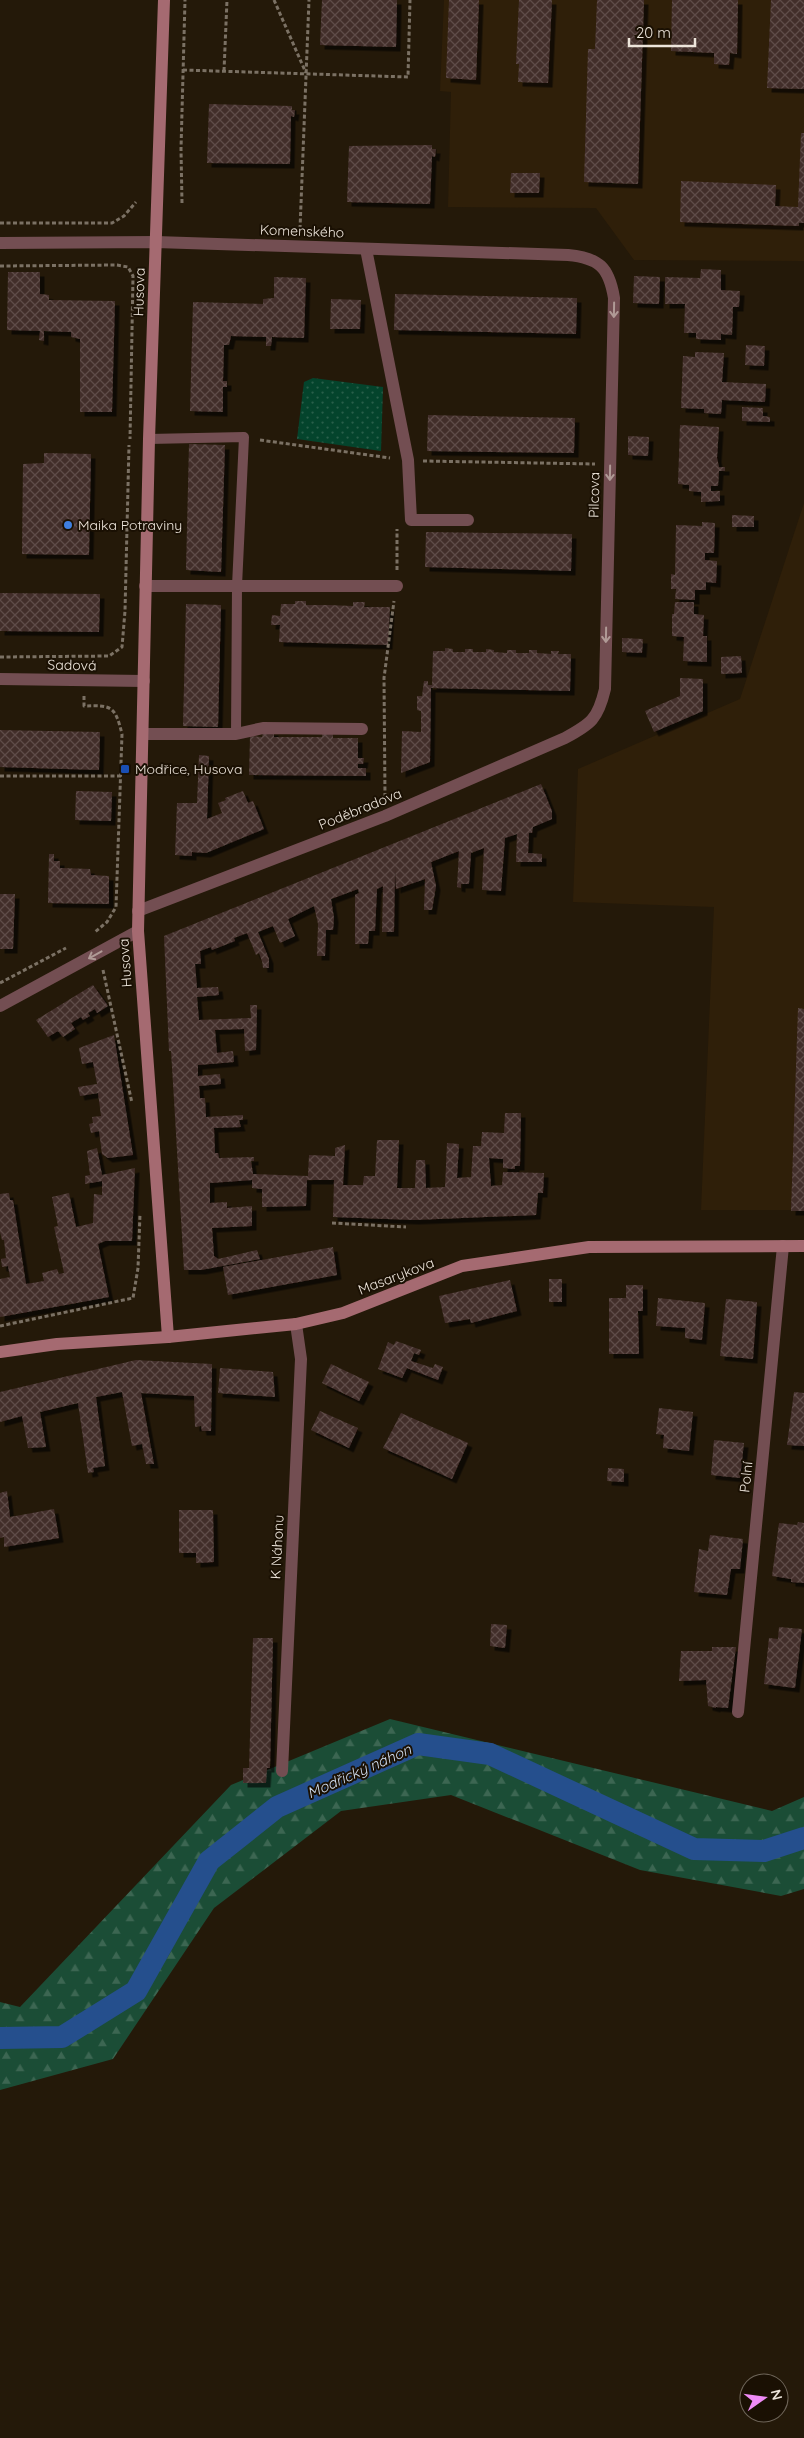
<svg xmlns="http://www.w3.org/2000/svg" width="804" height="2438" font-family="Quicksand,sans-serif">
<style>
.built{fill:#2f1f09}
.forest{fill:url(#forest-firs)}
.park{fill:url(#park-dots)}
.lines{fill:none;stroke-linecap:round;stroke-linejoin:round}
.canal{stroke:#254f8d;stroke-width:22}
.building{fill:url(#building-cross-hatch);filter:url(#shadow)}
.path{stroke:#7b7164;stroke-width:3;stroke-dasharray:4 2.5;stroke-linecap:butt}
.lane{stroke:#734e52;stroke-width:10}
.street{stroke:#734e52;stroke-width:12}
.secondary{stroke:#a56a71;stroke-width:12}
.oneway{stroke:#b09a96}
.shop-dot{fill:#3f7fe0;stroke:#1a1003;stroke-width:2}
.transit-dot{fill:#1a4fb4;stroke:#1a1003;stroke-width:2}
.labels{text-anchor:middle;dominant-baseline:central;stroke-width:4;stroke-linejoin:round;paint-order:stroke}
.street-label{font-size:14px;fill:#ede5db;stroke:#1a1003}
.poi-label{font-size:14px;fill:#ede5db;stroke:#1a1003;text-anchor:start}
.water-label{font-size:15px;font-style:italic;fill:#d0ddef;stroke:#1a1003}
</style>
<defs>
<pattern id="forest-firs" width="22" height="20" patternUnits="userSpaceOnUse" patternTransform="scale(1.25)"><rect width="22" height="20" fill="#1b4d36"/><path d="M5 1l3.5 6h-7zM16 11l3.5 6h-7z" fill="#3c6652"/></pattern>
<pattern id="park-dots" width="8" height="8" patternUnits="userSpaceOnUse" patternTransform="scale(1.25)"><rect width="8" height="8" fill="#04442c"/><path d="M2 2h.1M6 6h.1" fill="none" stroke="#295f4a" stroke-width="1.8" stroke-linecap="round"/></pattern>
<pattern id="building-cross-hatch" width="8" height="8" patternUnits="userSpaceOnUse" patternTransform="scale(1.25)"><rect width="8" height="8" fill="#432e2a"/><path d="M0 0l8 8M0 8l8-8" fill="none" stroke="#5e4c48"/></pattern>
<filter id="shadow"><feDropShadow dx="4.5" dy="4.5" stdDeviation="0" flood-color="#0009"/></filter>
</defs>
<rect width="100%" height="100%" fill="#241909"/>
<g class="built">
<path d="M444,0H804V261L634,260L596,208L448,207L451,92L440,91Z"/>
<path d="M804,503V1210H701L714,907L573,902L578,769L740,699Z"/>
</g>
<path class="forest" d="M390,1719L772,1811L804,1797V1889L781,1896L640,1870L451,1795L341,1811L214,1908L113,2059L0,2090V2002L20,2007L231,1785Z"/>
<path class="park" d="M313,378L383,387L381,451L297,439L304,382Z"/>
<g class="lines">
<path class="canal" d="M0,2038L62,2037L136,1991L209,1861L277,1807L418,1744L490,1754L694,1849L764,1851L804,1838"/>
</g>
<g class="building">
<path d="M322,0H397L396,47L320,45Z"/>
<path d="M449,0H479L476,80L446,78Z"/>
<path d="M519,0H552L548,83L518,82L519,64H516Z"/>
<path d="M597,0H644L638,184L584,182L588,49H595Z"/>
<path d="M672,0H738L737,54L730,53L729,65L714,64V53L671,51Z"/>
<path d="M771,0H804V89L767,88Z"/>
<path d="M209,104L292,106V110H295L294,117L291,116L290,164L207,163Z"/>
<path d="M801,133H804V223H799V226L680,222L681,181L776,185L775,206L798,207Z"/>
<path d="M432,145V149H436L435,157L432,156L430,204L347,202L349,146Z"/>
<path d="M511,173H540L539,193H510Z"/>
<path d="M701,269L721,270V290L740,291L739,307H733L732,335L721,334V340L696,339V333H684L685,304H665V277L700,278Z"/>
<path d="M8,272H40V294L49,295V300L115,301L112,412H80V339L71,337V332L44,331V341L39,340L40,331L7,330Z"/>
<path d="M634,276L660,277L659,304L633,303Z"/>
<path d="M274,277L306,278L304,338L272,337L271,346H266V337L231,336L229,345H224L223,381H227V387H223V412L190,411L193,302L263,304V299L274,298Z"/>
<path d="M395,294L577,298L576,334L394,330Z"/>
<path d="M331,299L361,300L360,329H330Z"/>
<path d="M746,345L765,346L764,366L745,365Z"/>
<path d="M695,352L724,353L722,382L766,384L765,402L722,400L721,414L704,413V409L681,408L683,356L695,357Z"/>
<path d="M742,407L763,408V416L770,417V422L742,421Z"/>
<path d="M428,415L575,418L574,453L427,451Z"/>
<path d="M680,425L719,427L717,458L719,467H725V471H719L718,486H711V491H720V501L701,502V492L689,491V485L678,484Z"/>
<path d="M628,436L649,437L648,456L628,455Z"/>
<path d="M189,444L225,445L221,572L186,570Z"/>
<path d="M44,453L91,454L89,555L22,554L23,464L44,463Z"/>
<path d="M732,515L754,516V527H732Z"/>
<path d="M702,522L715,523L714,553H705V560L717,561L716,583L706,582V590H695V600L675,599L676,589H671V574L675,575L676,525L702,526Z"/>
<path d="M426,532L572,534L571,571L425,567Z"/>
<path d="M0,593L100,594L99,632L0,631Z"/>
<path d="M295,601H306V605H329L353,606V602H365L364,607H390L388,645L279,642L280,625H271L272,615L280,616L281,604H295Z"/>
<path d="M675,602H694V614L704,615L703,636H707V662L683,661L684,637L672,636V614H674Z"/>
<path d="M186,604L221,605L218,727L183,726Z"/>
<path d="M622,638L643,639L642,653L622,652Z"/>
<path d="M445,648L453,649V652H465V649H473V652H486V649L494,650V652L507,653V650H516V653H529V650H537V653L551,654V651H559L558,654H571L570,691L431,688L430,762L401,773L402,731L421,732V711L417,710V696H422L424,681H428V685H432L433,651H445Z"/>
<path d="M741,656L742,673L721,674V657Z"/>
<path d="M680,678L703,679V711L654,732L645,711L680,696Z"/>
<path d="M0,730L100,732L99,770L0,767Z"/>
<path d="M263,731H274V737H322V734H333V738H358V758H364L363,764H358V768H366V776L249,775L250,736L262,737Z"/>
<path d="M199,755L209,756L207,819L222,813L218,803L226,800L225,798L243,791L248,803L253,801L264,829L206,853L192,852V856L175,855L177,803H197Z"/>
<path d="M541,784L552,811V819L533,827L532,833H529L528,853L542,854V862H516L517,834L505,838L501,891L482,890L484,848L471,853L469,884H461V888L457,887L459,851L431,862L436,886L432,910H424L425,879L396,889L395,869L394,932H382L383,886L377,889L375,931H369L368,944H355V895L359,893L358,889L331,899L334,918L333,930H326L325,956H317L318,924L314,906L288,919L295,936L280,943L273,926L258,932L269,959V968H263L262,961L259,953L256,955L247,933L234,938L235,941L212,950L211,947L200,951L201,964H195L197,988L218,987L219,995L197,997L199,1020L251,1018L250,1005H257L256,1050L245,1051L244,1029L215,1030L217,1053L233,1051L234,1062L198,1065V1076L220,1074L221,1084L199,1086L200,1098H205L206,1117L243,1115V1120H239L241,1127L214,1128L215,1153H218L219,1158L254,1157V1161H251L253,1174L308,1176L309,1155L335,1156V1148L345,1145L343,1185H363L364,1176H375L377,1140H399L397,1188H415L416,1160H425L426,1188L445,1187L447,1143L459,1144L457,1178L471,1177L473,1146H481L482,1132L504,1133L505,1113H521L520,1166H515V1169L503,1168V1159L489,1158L491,1186L502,1185L503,1172L544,1173L543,1193H538L536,1215L414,1220L333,1217L334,1180H307L306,1206L262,1207V1189L252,1188V1180L210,1183V1203L227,1202V1208L252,1206V1226L212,1228L214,1256L218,1259L257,1250L260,1259L201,1270H184L174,1100L171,1051H169L164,936Z"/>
<path d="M76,791L112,792L111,821L75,820Z"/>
<path d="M49,854H54V861H60V868L90,869L91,875L109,876V904L48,903Z"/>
<path d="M0,894H15L13,949H0Z"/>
<path d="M93,985L108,1006L97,1013L95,1009L88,1013L90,1016L83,1020L81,1017L71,1023L75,1029L63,1037L58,1031L48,1037L36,1020Z"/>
<path d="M798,1008L804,1009V1211H791Z"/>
<path d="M114,1035L133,1155L108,1158L102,1154L99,1131L91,1133L89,1124L93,1123L92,1117L101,1116L98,1093L80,1096L78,1087L97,1084L93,1062L82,1064L79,1048Z"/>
<path d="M97,1148L102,1175L135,1168L132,1241H105L98,1244L109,1297L0,1317V1279L10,1277L8,1266L2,1267L1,1259L6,1258L4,1240H2L0,1232V1194L9,1193L10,1200H13L26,1284L44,1281L42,1273L57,1269L59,1274L64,1273L54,1227L58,1226L52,1197L69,1193L76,1227L93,1223L94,1194L102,1195V1181L85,1184V1176L90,1175L87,1151Z"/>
<path d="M333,1247L337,1275L228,1295L223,1267Z"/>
<rect x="549" y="1279" width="13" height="23"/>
<path d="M510,1280L517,1311L471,1323L470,1319L445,1323L439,1296Z"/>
<path d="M626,1285H643V1311H638L639,1354H609V1298H626Z"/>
<path d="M658,1298L705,1303L702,1340L685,1338V1328L656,1326Z"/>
<path d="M726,1299L757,1302L753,1359L720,1356Z"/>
<path d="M396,1341L421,1350L419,1355L414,1353L411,1361L433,1368L435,1364L443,1367L438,1380L407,1368L402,1378L378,1369L388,1342L394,1345Z"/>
<path d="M136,1360L212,1364L211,1431H202L201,1426L195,1427L194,1396L141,1393L154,1464H146L142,1444L132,1446L122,1392L96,1397L105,1466L93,1468L94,1472L88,1473L78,1403L40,1412L46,1447L28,1448L22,1416L0,1422V1392Z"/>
<path d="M331,1364L369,1382L359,1401L322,1383Z"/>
<path d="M220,1368L273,1372L275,1397L218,1393Z"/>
<path d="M794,1392L804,1393V1446L787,1445Z"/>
<path d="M659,1408L693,1412L689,1451L663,1448L664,1435L656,1434Z"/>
<path d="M320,1411L358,1428L349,1448L311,1430Z"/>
<path d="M401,1413L468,1443L452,1479L383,1448Z"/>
<path d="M714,1440L744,1443L740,1478L711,1475Z"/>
<path d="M608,1468L624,1469V1482L607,1481Z"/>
<path d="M7,1491L10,1517L54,1509L59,1538L4,1547V1537L0,1538V1493Z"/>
<path d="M179,1510H213L214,1562L196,1563V1553H179Z"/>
<path d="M798,1522L804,1523V1583L791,1582V1579L772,1576L779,1523L797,1525Z"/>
<path d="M710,1535L743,1539L740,1569H731L727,1595L694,1592L699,1549L708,1551Z"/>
<path d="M491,1624L507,1625L505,1648L490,1646Z"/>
<path d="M779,1627L802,1629L795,1688L764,1684L769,1638L778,1639Z"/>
<path d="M253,1638H273L270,1768H267L266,1783H243V1768H249Z"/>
<path d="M712,1647H736L728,1708L716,1707V1708L708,1706L706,1680L679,1681L681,1651H712Z"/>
</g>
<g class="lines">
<g class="path">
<path d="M274,0L306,73"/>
<path d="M183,70L408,77L410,0"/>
<path d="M224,71L227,0"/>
<path d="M182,203L181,149L185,0"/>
<path d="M0,223H112L124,216L136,202"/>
<path d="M300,229L309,0"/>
<path d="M0,266L117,265L128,267L133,276L130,439"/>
<path d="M260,440L390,458"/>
<path d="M423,461L595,464"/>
<path d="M397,570V529"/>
<path d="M0,657L109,656L122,647L125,611L129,445"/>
<path d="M84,696V706C112,705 115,706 122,734L116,907L107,922L95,932"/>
<path d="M0,776H121"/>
<path d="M385,797L384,678L394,601"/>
<path d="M103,970L132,1103"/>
<path d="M0,983L66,948"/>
<path d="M332,1223L406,1227"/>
<path d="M0,1326L133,1298L138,1268L140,1214"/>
</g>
<path class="lane" d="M149,439L244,437L237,586L236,734"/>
<g class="street">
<path d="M0,243L156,242L568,255C599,258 609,267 614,298L605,689C598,719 591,724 565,738L385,816L138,911"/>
<path d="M366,249L408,460L411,520H468"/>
<path d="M145,586H397"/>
<path d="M0,679L144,681"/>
<path d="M143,734H236L263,728L362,729"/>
<path d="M0,1006L138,931"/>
<path d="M738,1712L783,1246"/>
<path d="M282,1771L301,1359L296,1324"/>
</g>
<g class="secondary">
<path d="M164,0L149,439L138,931L168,1337"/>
<path d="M0,1352L57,1344L168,1337L296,1324L343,1313L462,1266L589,1247L804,1246"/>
</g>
</g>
<defs><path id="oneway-shaft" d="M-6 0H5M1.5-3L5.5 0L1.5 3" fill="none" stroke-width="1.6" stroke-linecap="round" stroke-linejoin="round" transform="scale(1.25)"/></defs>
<g class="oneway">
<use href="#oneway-shaft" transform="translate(614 310) rotate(91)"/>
<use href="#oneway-shaft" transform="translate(610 473) rotate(91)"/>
<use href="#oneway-shaft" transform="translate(606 635) rotate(91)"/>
<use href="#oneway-shaft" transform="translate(95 955) rotate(151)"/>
</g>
<circle class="shop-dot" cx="68" cy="525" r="5"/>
<rect class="transit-dot" x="120" y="764" width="10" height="10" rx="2.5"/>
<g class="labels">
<g class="street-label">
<text transform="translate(302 231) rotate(2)">Komenského</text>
<text transform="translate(139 292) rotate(-88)">Husova</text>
<text transform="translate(594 495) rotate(-89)">Pilcova</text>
<text transform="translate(72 665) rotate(1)">Sadová</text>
<text transform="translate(360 809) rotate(-22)">Poděbradova</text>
<text transform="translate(125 963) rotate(-94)">Husova</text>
<text transform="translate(396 1276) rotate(-21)">Masarykova</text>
<text transform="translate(746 1477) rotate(-84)">Polní</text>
<text transform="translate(277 1547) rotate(-87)">K Náhonu</text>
</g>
<g class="poi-label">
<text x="78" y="525">Maika Potraviny</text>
<text x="135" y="769">Modřice, Husova</text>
</g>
<g class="water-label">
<text transform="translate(359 1771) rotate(-24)">Modřický náhon</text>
</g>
</g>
<g transform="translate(764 2398) rotate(76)"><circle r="24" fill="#1a1003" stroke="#6e6559"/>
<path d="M0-4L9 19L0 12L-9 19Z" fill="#ef8bf6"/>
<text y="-8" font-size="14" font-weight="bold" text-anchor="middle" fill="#ede5db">N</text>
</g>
<path d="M629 38v8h66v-8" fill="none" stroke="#ede5db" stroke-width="2.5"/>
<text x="636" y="38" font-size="15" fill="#ede5db" stroke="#1a1003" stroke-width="4" paint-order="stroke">20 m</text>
</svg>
